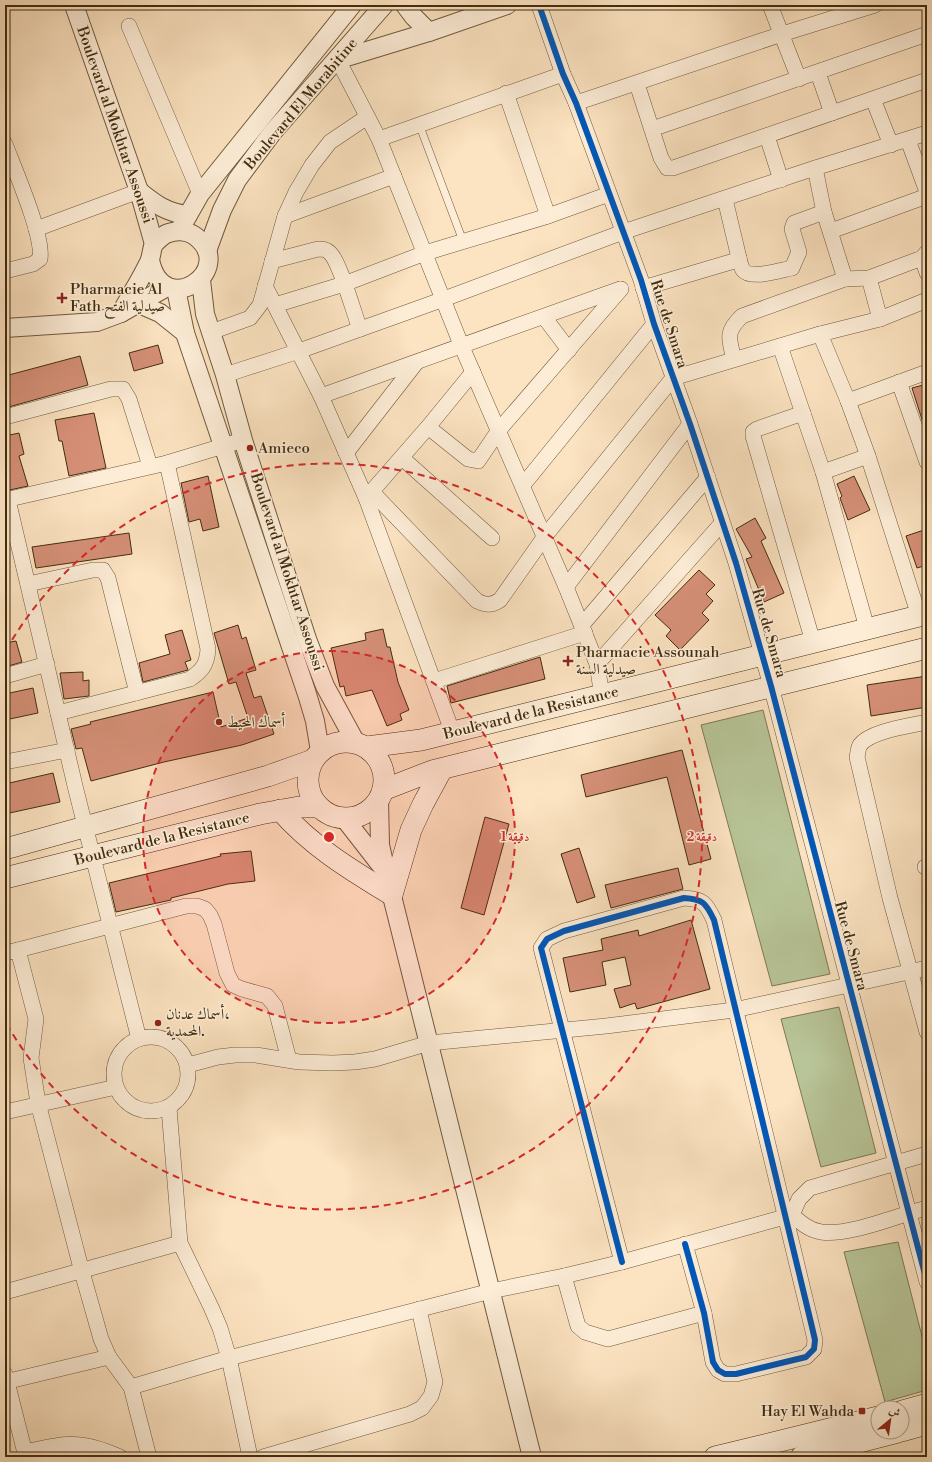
<svg xmlns="http://www.w3.org/2000/svg" width="932" height="1462" font-family="'Libre Bodoni',Amiri,serif">
<style>
.green{fill:#b8c598;stroke:#7c7954}
.building{fill:#d69078;stroke:#412d0f}
.lines{fill:none;stroke-linecap:round;stroke-linejoin:round}
.service-casing{stroke:#705a3c;stroke-width:8}
.minor-casing{stroke:#705a3c;stroke-width:16}
.tertiary-casing{stroke:#705a3c;stroke-width:20}
.secondary-casing{stroke:#412d0f;stroke-width:22}
.service{stroke:#fdedd7;stroke-width:7}
.minor{stroke:#fdedd7;stroke-width:15}
.tertiary{stroke:#fdedd7;stroke-width:18}
.secondary{stroke:#fdedd7;stroke-width:21}
.cycleway-casing{stroke:#fdedd7;stroke-width:8}
.cycleway{stroke:#0057b8;stroke-width:6}
.ring{fill:none;stroke:#d62828;stroke-width:2;stroke-dasharray:7 5}
.poi-dot{fill:#8f2418;stroke:#fdedd7;stroke-width:1.5}
.labels{text-anchor:middle;dominant-baseline:central;stroke-width:3;stroke-linejoin:round;paint-order:stroke}
.street-label{font-size:15px;fill:#412d0f;stroke:#fdedd7}
.poi-label{font-size:15px;fill:#412d0f;stroke:#fdedd7;text-anchor:start}
.centre{fill:#d62828;stroke:#fdedd7;stroke-width:2}
.ring-label{font-size:12px;text-anchor:middle;font-weight:bold;fill:#d62828;stroke:#fdedd7;stroke-width:3;stroke-linejoin:round;paint-order:stroke}
</style>
<rect width="100%" height="100%" fill="#fce3c1"/>
<filter id="stains"><feTurbulence type="fractalNoise" baseFrequency=".005" numOctaves="4"/><feColorMatrix values="0 0 0 0 .2 0 0 0 0 .09 0 0 0 0 .02 0 0 0 .5 -.17"/></filter>
<radialGradient id="worn" r=".72"><stop offset=".6" stop-color="#630" stop-opacity="0"/><stop offset="1" stop-color="#630" stop-opacity=".3"/></radialGradient>
<g class="green">
<path d="M763,710L830,974L772,986L701,725Z"/>
<path d="M839,1007L876,1153L821,1167L781,1019Z"/>
<path d="M898,1242L927,1356V1390L885,1402L844,1252Z"/>
</g>
<g class="building">
<path d="M158,345L163,363L134,371L129,353Z"/>
<path d="M80,356L88,385L5,408V376Z"/>
<path d="M927,384V429H925L912,388Z"/>
<path d="M94,413L106,468L69,476L62,441H59L55,420Z"/>
<path d="M19,433L24,454L19,456L28,486L5,491V436Z"/>
<path d="M208,476L219,527L203,531L200,519L189,522L181,483Z"/>
<path d="M854,476L870,510L848,520L840,498L842,496L837,484Z"/>
<path d="M755,518L766,538L761,541L784,593L764,602L746,559L752,557L736,529Z"/>
<path d="M924,530L927,538V565L917,568L906,536Z"/>
<path d="M129,533L132,554L36,568L32,547Z"/>
<path d="M699,570L715,585L706,594L713,601L702,613L709,620L680,650L666,636L671,630L655,615Z"/>
<path d="M238,625L242,639L246,637L256,670L246,673L254,698L261,696L274,734L242,745L164,762L91,781L82,748L76,749L71,729L91,724L90,722L213,692L221,727L248,718L236,682L229,684L214,633Z"/>
<path d="M383,629L387,647H390L398,682L409,710L400,714L402,720L387,726L372,690L346,696L344,686L340,687L331,648L366,640L365,633Z"/>
<path d="M182,630L191,660L185,662L188,670L143,682L139,663L170,654L165,635Z"/>
<path d="M16,641L22,662L5,667V643Z"/>
<path d="M540,657L545,679L451,703L447,686Z"/>
<path d="M83,672V681L89,680V696L64,699L60,673Z"/>
<path d="M927,676V707L871,716L867,685Z"/>
<path d="M33,688L38,713L5,720V694Z"/>
<path d="M682,750L711,859L689,865L667,777L586,797L581,775Z"/>
<path d="M53,773L60,802L5,814V784Z"/>
<path d="M485,817L509,824L484,915L461,908Z"/>
<path d="M579,848L595,897L577,903L561,854Z"/>
<path d="M251,851L255,881L228,884L171,898V900L116,912L109,883L221,856L220,854Z"/>
<path d="M678,868L683,889L611,908L605,885Z"/>
<path d="M691,920L710,989L637,1009L635,1003L620,1008L614,989L631,985L625,957L602,962L606,985L570,992L563,958L603,950L601,939L638,930L639,936Z"/>
</g>
<g class="lines">
<defs>
<path id="service" d="M419,124L463,241"/>
<g id="minor">
<path d="M539,5L563,74L576,103L641,280L654,324L690,424L736,563L771,686L927,1282"/>
<path d="M770,5L799,79"/>
<path d="M129,26L200,194"/>
<path d="M338,60L379,139L462,347L566,587L597,664L602,696"/>
<path d="M818,73L832,113"/>
<path d="M637,84L661,158L667,168H673L927,80"/>
<path d="M506,93L548,216"/>
<path d="M873,99L891,145"/>
<path d="M576,103L782,34L875,5"/>
<path d="M652,129L927,34"/>
<path d="M767,136L781,180"/>
<path d="M379,139L563,74"/>
<path d="M908,140L927,192"/>
<path d="M5,144C14,168 44,236 40,259L33,264L5,271"/>
<path d="M815,168L824,212L845,279"/>
<path d="M285,216L394,176"/>
<path d="M36,229L139,191"/>
<path d="M831,231L927,196"/>
<path d="M739,258C740,262 741,267 743,270C751,280 781,270 792,268L799,252L792,229L794,223L824,212"/>
<path d="M922,258L927,273"/>
<path d="M272,261L318,249C323,249 326,249 330,253C340,262 354,314 360,329"/>
<path d="M869,278L880,319"/>
<path d="M265,286L321,396L366,498L452,731"/>
<path d="M643,288L734,261L739,258L725,199"/>
<path d="M275,305L344,284L425,253L548,216L609,194"/>
<path d="M544,317L569,350"/>
<path d="M211,332L250,318L260,305L285,216L296,192L312,165L330,142L367,117"/>
<path d="M820,334L848,401L868,456L919,616"/>
<path d="M780,346L823,472L867,628"/>
<path d="M734,359C729,339 725,332 742,316L845,279L869,278L922,258L927,252"/>
<path d="M225,375L299,351L444,299L623,232L815,168L927,133"/>
<path d="M899,382L927,462"/>
<path d="M321,396L620,289"/>
<path d="M848,401L927,372"/>
<path d="M803,413L757,429L753,432V436L813,642"/>
<path d="M5,417L111,389H123L129,399L150,466"/>
<path d="M428,427L473,372"/>
<path d="M346,453L416,363"/>
<path d="M402,458L492,538"/>
<path d="M823,472L868,456"/>
<path d="M523,485L654,324"/>
<path d="M372,492L477,601C486,605 491,606 500,600L545,536L673,378L820,334L880,319L927,300"/>
<path d="M366,498L428,427L468,459L478,461L499,430L621,289"/>
<path d="M5,500L167,463L243,440"/>
<path d="M8,500L76,790L139,1039"/>
<path d="M28,584L93,570H103L108,578L137,693"/>
<path d="M566,587L690,424"/>
<path d="M582,625L708,477"/>
<path d="M597,664L722,523"/>
<path d="M5,676L47,664"/>
<path d="M434,681L585,633"/>
<path d="M58,713L190,679C203,670 207,664 208,649L167,463"/>
<path d="M927,722C910,726 870,731 860,745C858,748 858,754 857,757L890,898L927,1032"/>
<path d="M5,762L67,750"/>
<path d="M925,867H927"/>
<path d="M18,950L186,906H197L205,909L210,915L214,924L227,973L233,985L242,989L267,996L275,1006L289,1060"/>
<path d="M5,953L18,950L36,1019L31,1058L38,1103L82,1272L101,1339L109,1357L131,1387L149,1457"/>
<circle cx="151" cy="1074" r="37"/>
<path d="M188,1065L218,1057L235,1055H256L299,1062L333,1063L355,1062L375,1059L429,1043L606,1026L734,1010L927,968"/>
<path d="M169,1108L180,1243L211,1307L220,1328L229,1358L250,1457"/>
<path d="M5,1112L116,1087"/>
<path d="M792,1215L799,1199L810,1188L927,1154"/>
<path d="M792,1215C801,1223 809,1230 821,1232C851,1236 897,1215 927,1208"/>
<path d="M622,1262L541,948L547,939L564,931L684,898C703,899 706,903 714,920L812,1327L815,1340L814,1349L806,1357L736,1374H725L718,1370L713,1362L704,1313L685,1244"/>
<path d="M564,1276L578,1326L585,1332L608,1339L704,1313"/>
<path d="M5,1292L180,1243"/>
<path d="M5,1374L26,1457"/>
<path d="M5,1382L109,1357"/>
<path d="M131,1387L229,1358L491,1291L564,1276L622,1262L792,1215"/>
<path d="M25,1452C65,1443 81,1439 120,1457"/>
<path d="M263,1457L410,1414L422,1408L431,1396L435,1382L419,1309"/>
</g>
<g id="tertiary">
<path d="M74,5L139,191L154,244"/>
<path d="M405,5L414,17L429,32"/>
<path d="M337,60L429,32L507,5"/>
<path d="M139,191C155,204 167,213 188,215"/>
<path d="M179,231L200,194L352,5"/>
<path d="M207,251L222,210L237,180L272,133L384,5"/>
<path d="M201,280L205,314L225,375L243,440L307,639L325,686L356,743"/>
<path d="M176,289L185,333L307,694L315,721L320,751"/>
<path d="M137,303L160,313L185,333"/>
<path d="M121,313C130,296 141,279 149,262C152,256 151,250 154,244C157,241 162,236 166,234C175,230 187,230 195,236C239,269 163,322 150,260"/>
<path d="M5,328L97,322L121,313L167,287"/>
<path d="M379,799L380,845L386,872L532,1457"/>
<path d="M344,818L383,868"/>
</g>
<g id="secondary">
<circle cx="346" cy="780" r="38"/>
<path d="M367,747L421,740L927,614"/>
<path d="M383,790L432,771L927,648"/>
<path d="M280,810C311,846 351,870 392,895L411,830L423,804L442,769"/>
<path d="M5,849L268,776L313,760"/>
<path d="M5,878L260,814L299,807H319"/>
<path d="M902,1411L927,1404"/>
<path d="M902,1431L927,1424"/>
<path d="M715,1457L878,1417"/>
<path d="M801,1457L898,1432"/>
</g>
</defs>
<use href="#service" class="service-casing"/>
<use href="#minor" class="minor-casing"/>
<use href="#tertiary" class="tertiary-casing"/>
<use href="#secondary" class="secondary-casing"/>
<use href="#service" class="service"/>
<use href="#minor" class="minor"/>
<use href="#tertiary" class="tertiary"/>
<use href="#secondary" class="secondary"/>
<defs>
<g id="cycleway">
<path d="M539,5L563,74L576,103L641,280L654,324L690,424L736,563L771,686L927,1282"/>
<path d="M622,1262L541,948L547,939L564,931L684,898C703,899 706,903 714,920L812,1327L815,1340L814,1349L806,1357L736,1374H725L718,1370L713,1362L704,1313L685,1244"/>
</g>
</defs>
<use href="#cycleway" class="cycleway-casing"/>
<use href="#cycleway" class="cycleway"/>
</g>
<circle cx="329" cy="837" r="186" fill="#d62828" fill-opacity=".12"/>
<g class="ring">
<circle cx="329" cy="837" r="186"/>
<path d="M6 650A373 373 0 1 1 6 1023"/>
</g>
<g class="poi-dot">
<path d="M60 292h4v4h4v4h-4v4h-4v-4h-4v-4h4z"/>
<circle cx="250" cy="448" r="4"/>
<path d="M566 655h4v4h4v4h-4v4h-4v-4h-4v-4h4z"/>
<circle cx="219" cy="722" r="4"/>
<circle cx="158" cy="1023" r="4"/>
<rect x="858" y="1407" width="8" height="8" rx="2"/>
</g>
<g class="labels">
<g class="street-label">
<text transform="translate(301 104) rotate(-50)">Boulevard El Morabitine</text>
<text transform="translate(115 125) rotate(71)">Boulevard al Mokhtar Assoussi</text>
<text transform="translate(669 324) rotate(72)">Rue de Smara</text>
<text transform="translate(287 572) rotate(72)">Boulevard al Mokhtar Assoussi</text>
<text transform="translate(769 633) rotate(74)">Rue de Smara</text>
<text transform="translate(531 713) rotate(-14)">Boulevard de la Resistance</text>
<text transform="translate(162 839) rotate(-14)">Boulevard de la Resistance</text>
<text transform="translate(851 946) rotate(75)">Rue de Smara</text>
</g>
<g class="poi-label">
<text x="70" y="289">Pharmacie Al<tspan x="70" dy="17">Fath صيدلية الفتح</tspan></text>
<text x="258" y="448">Amieco</text>
<text x="576" y="652">Pharmacie Assounah<tspan x="576" dy="17">صيدلية السنة</tspan></text>
<text x="227" y="722">أسماك المحيط</text>
<text x="166" y="1014">أسماك عدنان،<tspan x="166" dy="17">المحمدية.</tspan></text>
<text x="854" y="1411" text-anchor="end">Hay El Wahda</text>
</g>
</g>
<circle cx="329" cy="837" r="6" class="centre"/>
<g class="ring-label">
<text x="515" y="841">1 دقيقة</text>
<text x="702" y="841">2 دقيقة</text>
</g>
<rect width="932" height="1462" fill="none" stroke="#fce3c1" stroke-width="20"/>
<rect x="6" y="6" width="920" height="1450" fill="none" stroke="#412d0f" stroke-width="2"/>
<rect x="10" y="10" width="912" height="1442" fill="none" stroke="#412d0f"/>
<g transform="translate(890 1420) rotate(29)"><circle r="19" fill="#fdedd7" stroke="#b2a087"/>
<path d="M0-3L7 15L0 10L-7 15Z" fill="#8f2418"/>
<text y="-6" font-size="11" font-weight="bold" text-anchor="middle" fill="#412d0f">ش</text>
</g>
<rect width="100%" height="100%" filter="url(#stains)"/>
<rect width="100%" height="100%" fill="url(#worn)"/>
</svg>
